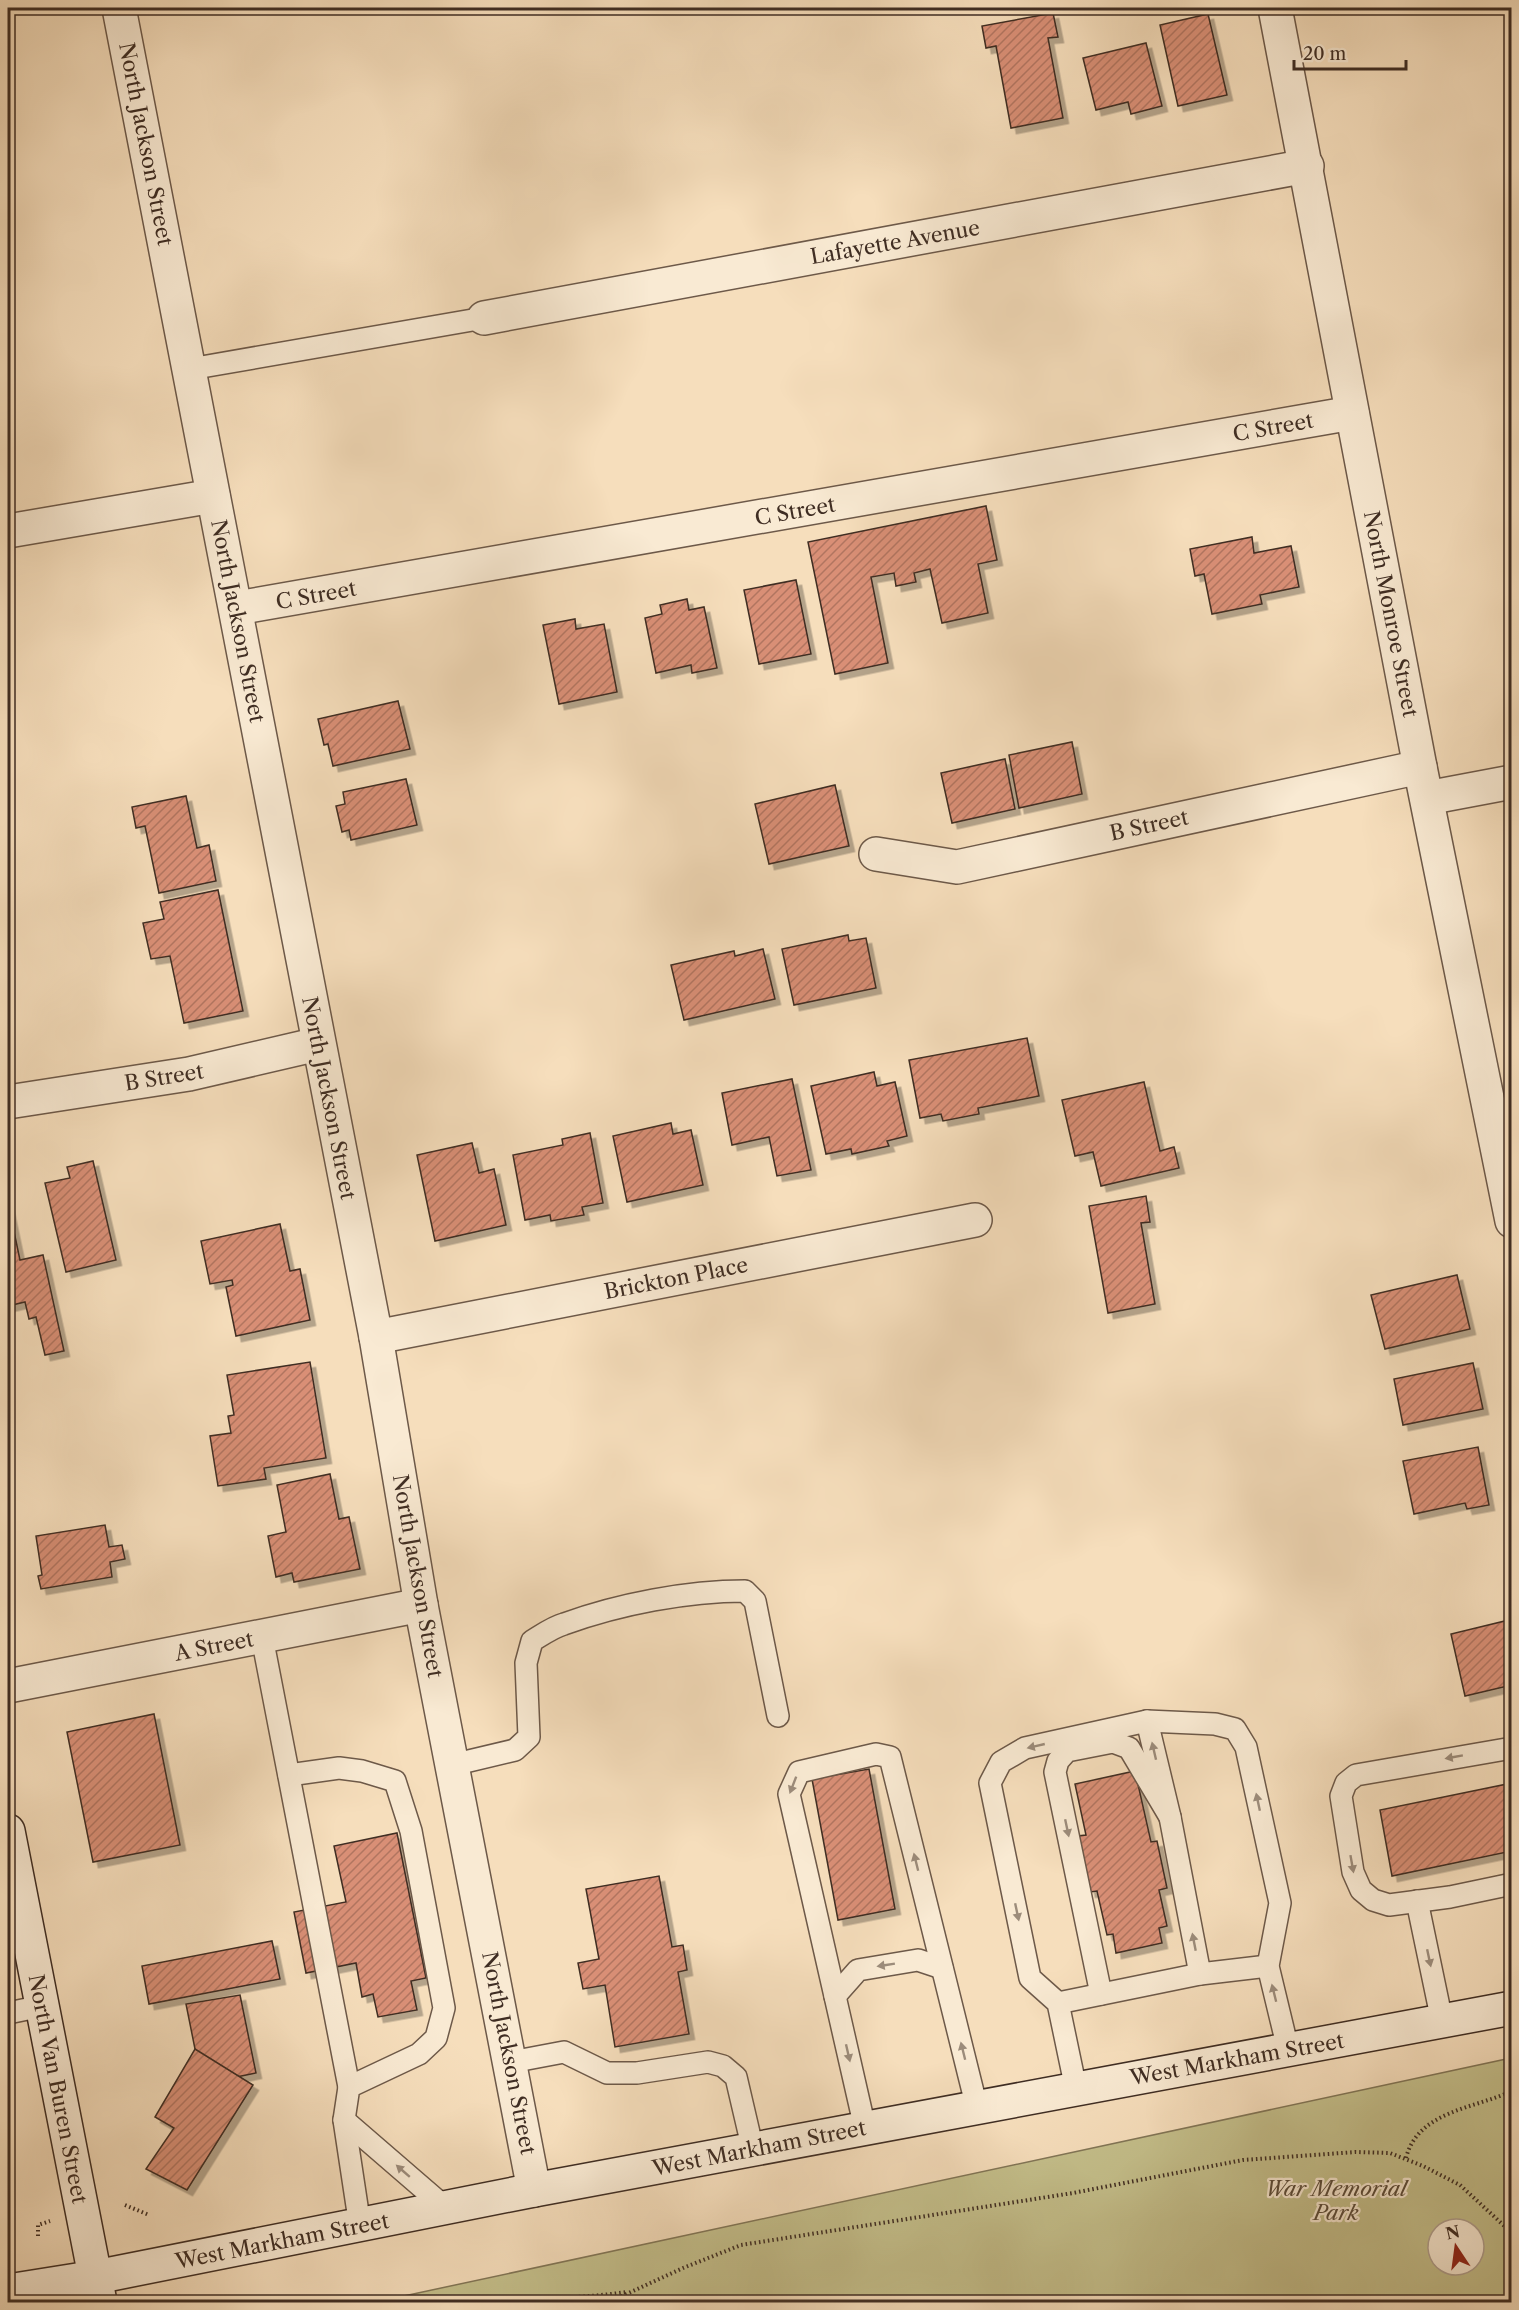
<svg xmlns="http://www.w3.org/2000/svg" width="1519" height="2310" font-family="'Libre Caslon Text',serif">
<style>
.park{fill:#c4bf8b;stroke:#827657;stroke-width:1.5;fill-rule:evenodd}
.building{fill:url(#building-hatch);stroke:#3f2d23;stroke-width:1.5;filter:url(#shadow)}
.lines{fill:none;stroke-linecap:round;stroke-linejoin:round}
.lane-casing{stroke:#6d5949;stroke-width:24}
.street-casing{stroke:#6d5949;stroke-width:36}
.secondary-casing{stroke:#3f2d23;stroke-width:36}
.path{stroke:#3f2d23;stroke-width:4;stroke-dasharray:1.5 3;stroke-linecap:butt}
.lane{stroke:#f9ead3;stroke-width:21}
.street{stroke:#f9ead3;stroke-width:33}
.secondary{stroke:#f9ead3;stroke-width:33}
.oneway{fill:#9c8c7b}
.labels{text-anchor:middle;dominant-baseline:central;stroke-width:4.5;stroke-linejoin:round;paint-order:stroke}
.street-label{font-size:21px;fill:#3f2d23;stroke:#f9ead3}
.park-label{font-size:21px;font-style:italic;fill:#5a4a38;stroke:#f9ead3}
</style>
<defs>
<pattern id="building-hatch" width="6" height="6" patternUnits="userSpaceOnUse" patternTransform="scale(1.5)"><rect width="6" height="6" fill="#d98f76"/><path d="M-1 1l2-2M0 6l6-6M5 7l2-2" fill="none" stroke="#b17560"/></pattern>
<filter id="shadow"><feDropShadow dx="5.5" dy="5.5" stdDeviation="0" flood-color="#0004"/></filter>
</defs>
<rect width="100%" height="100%" fill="#f6debc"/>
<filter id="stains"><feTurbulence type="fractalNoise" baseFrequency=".00333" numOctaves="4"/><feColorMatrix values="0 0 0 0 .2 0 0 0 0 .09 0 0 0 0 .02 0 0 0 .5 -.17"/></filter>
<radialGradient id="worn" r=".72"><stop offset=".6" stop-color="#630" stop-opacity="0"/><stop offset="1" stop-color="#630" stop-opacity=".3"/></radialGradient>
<path class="park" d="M1511,2058V2302H376ZM1438,2229H1474V2265H1438Z"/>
<g class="building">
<path d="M1053,13L1058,37L1048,38L1063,118L1011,128L996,46L986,48L982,26Z"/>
<path d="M1208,14L1227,95L1178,106L1160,25Z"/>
<path d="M1146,43L1162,106L1131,114L1128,102L1096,110L1083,58Z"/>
<path d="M986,506L997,560L978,564L988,613L942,623L930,569L914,573L916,582L896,586L894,573L871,577L888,663L835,674L808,542Z"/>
<path d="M1252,537L1254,553L1291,546L1299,587L1260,595L1262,604L1212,614L1204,574L1195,576L1190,549Z"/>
<path d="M796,580L811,654L759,664L744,590Z"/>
<path d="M687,599L689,610L704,607L717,668L692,673L691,665L656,673L645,618L662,614L660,605Z"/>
<path d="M575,619L576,629L604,624L617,692L559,704L543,625Z"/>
<path d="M398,701L410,749L333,766L328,744L324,745L318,719Z"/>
<path d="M1072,742L1082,794L1019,808L1009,755Z"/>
<path d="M1005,759L1015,809L952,823L941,773Z"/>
<path d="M406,779L417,825L351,840L349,830L342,832L336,806L345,804L343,792Z"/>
<path d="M835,785L849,846L769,864L755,804Z"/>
<path d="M186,796L197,848L209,845L216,881L159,893L145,826L136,828L132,807Z"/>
<path d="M218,890L243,1011L184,1023L170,956L151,959L143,923L164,919L160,902Z"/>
<path d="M848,935L849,941L866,938L876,988L794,1005L782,949Z"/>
<path d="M763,949L775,999L684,1020L671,965L734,951L735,956Z"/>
<path d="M1027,1038L1039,1096L978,1108L979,1114L943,1121L941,1114L920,1118L909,1060Z"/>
<path d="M874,1072L877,1086L895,1082L907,1136L887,1141L889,1146L852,1154L851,1149L826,1154L811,1086Z"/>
<path d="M792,1079L811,1170L777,1176L769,1137L732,1145L722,1093Z"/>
<path d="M1144,1082L1160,1151L1174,1147L1179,1168L1101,1186L1093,1152L1075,1156L1062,1100Z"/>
<path d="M671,1123L673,1134L691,1130L703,1185L627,1202L613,1136Z"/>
<path d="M590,1133L603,1203L582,1207L584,1215L551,1221L550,1215L525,1220L513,1155L563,1145L562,1139Z"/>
<path d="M472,1143L479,1173L494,1169L506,1225L435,1241L417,1155Z"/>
<path d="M93,1161L116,1260L66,1272L45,1183L70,1178L67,1167Z"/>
<path d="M1146,1196L1150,1222L1141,1223L1155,1304L1108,1313L1089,1206Z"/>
<path d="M8,1203L20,1260L43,1255L64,1351L45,1355L36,1317L29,1319L25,1302L8,1306Z"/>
<path d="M280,1224L290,1271L300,1269L310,1320L236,1336L226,1287L233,1285L232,1280L210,1284L201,1241Z"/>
<path d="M1457,1275L1470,1329L1385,1349L1371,1295Z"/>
<path d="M310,1362L326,1458L264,1468L266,1479L218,1486L210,1436L231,1433L228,1416L234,1415L227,1375Z"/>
<path d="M1473,1363L1483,1409L1403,1425L1394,1379Z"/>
<path d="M1478,1447L1489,1505L1467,1509L1465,1503L1414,1514L1403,1461Z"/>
<path d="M330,1474L339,1519L349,1517L360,1569L294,1582L292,1573L276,1577L268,1536L286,1532L277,1485Z"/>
<path d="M105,1525L109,1547L122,1545L125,1559L110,1562L112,1577L41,1589L38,1576L42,1575L36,1536Z"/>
<path d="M1509,1620L1512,1628V1685L1465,1696L1451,1634Z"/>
<path d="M154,1714L180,1845L93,1862L67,1732Z"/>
<path d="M869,1769L895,1909L838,1920L812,1779Z"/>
<path d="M1135,1771L1151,1842L1157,1841L1167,1888L1159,1890L1167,1926L1159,1928L1162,1943L1116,1953L1113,1934L1107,1935L1097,1891L1090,1892L1078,1836L1086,1835L1075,1784Z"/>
<path d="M1512,1783V1851L1392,1876L1380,1810Z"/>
<path d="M397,1833L426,1978L411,1981L417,2010L378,2017L373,1994L362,1997L356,1963L306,1973L294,1912L346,1902L334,1846Z"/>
<path d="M659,1876L672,1947L683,1945L687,1970L678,1972L689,2034L615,2047L605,1985L583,1989L578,1963L599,1959L586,1889Z"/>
<path d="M272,1941L280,1979L149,2004L142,1966Z"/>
<path d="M240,1995L256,2073L202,2084L186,2004Z"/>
<path d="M195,2049L253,2085L187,2190L146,2169L174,2128L155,2117Z"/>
</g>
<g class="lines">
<defs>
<g id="lane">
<path d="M190,369L484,318"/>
<path d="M262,1637L349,2087"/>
<path d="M1147,1721L1170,1817L1200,1974L1268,1966"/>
<path d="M1512,1748L1356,1775L1346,1783L1341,1796L1353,1872L1361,1890L1373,1900L1389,1905L1450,1897L1512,1884"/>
<path d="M452,1765L515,1750L529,1737L526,1663L532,1641C542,1635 553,1627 564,1624C619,1604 687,1591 745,1591L755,1601L778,1716"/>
<path d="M289,1775L339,1768L362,1771L395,1781L411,1831L444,2008L436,2038L419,2054L349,2087L344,2120L360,2226"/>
<path d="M1417,1901L1442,2021"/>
<path d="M1101,1994L1055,1772L1058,1761L1067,1751L1113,1742L1129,1748L1170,1817"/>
<path d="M835,1996L858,1970L918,1960L942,1968"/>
<path d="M1058,2003L1200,1974"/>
<path d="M8,2013L42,2006"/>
<path d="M511,2062L564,2052L607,2073H637L708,2062L723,2066L736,2077L753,2150"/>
<path d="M1076,2089L1058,2003L1030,1978L990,1783L1001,1762L1025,1748L1147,1721L1215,1724L1235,1729L1246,1747L1280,1903L1268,1966L1288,2049"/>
<path d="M344,2120L447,2209"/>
<path d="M865,2128L789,1794L799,1772L876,1754L890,1757L977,2108"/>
</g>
<g id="street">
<path d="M119,8L376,1337L421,1605L534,2190"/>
<path d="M1275,8L1420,767L1512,1221"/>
<path d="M484,318L1307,166"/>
<path d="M8,531L213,496"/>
<path d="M237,608L1352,413"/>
<path d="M1427,798L1512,782"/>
<path d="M876,854L957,867L1420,767"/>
<path d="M8,1102L189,1074L318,1044"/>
<path d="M376,1337L975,1220"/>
<path d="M8,1686L421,1605"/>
</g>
<g id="secondary">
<path d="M8,1831L100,2302"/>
<path d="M8,2291L96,2277L534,2190L1512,2008"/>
</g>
</defs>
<use href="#lane" class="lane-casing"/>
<use href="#street" class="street-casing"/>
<use href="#secondary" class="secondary-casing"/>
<g class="path">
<path d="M1406,2158C1418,2111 1473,2109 1512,2091"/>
<path d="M125,2205L149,2215"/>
<path d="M38,2236V2225L50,2221"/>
<path d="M390,2302C469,2296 548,2303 627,2292"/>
<path d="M609,2302L683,2268L741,2245L1073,2193L1243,2160L1356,2152L1390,2153L1423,2166L1460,2185L1512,2233"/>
</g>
<use href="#lane" class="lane"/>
<use href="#street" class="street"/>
<use href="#secondary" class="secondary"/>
</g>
<defs><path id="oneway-solid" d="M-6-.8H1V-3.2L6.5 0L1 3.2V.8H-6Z" transform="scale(1.5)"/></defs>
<g class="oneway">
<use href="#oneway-solid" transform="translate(1036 1746) rotate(167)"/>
<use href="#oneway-solid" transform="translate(1154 1751) rotate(-103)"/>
<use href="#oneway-solid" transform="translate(1454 1757) rotate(170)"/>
<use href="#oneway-solid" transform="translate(793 1785) rotate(111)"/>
<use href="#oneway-solid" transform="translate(1258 1802) rotate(-102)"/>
<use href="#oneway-solid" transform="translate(1067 1828) rotate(78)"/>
<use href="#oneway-solid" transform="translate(916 1862) rotate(-104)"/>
<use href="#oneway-solid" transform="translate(1352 1864) rotate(80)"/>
<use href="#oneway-solid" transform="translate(1017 1912) rotate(78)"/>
<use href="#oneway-solid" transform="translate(1194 1942) rotate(-101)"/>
<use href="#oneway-solid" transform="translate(1429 1958) rotate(78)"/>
<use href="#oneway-solid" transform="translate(886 1965) rotate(171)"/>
<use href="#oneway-solid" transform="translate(1274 1993) rotate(-104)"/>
<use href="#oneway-solid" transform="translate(963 2051) rotate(-104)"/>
<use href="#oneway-solid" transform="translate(848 2053) rotate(77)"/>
<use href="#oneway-solid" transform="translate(403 2171) rotate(-139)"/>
</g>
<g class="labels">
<g class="street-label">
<text transform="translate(146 144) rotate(79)">North Jackson Street</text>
<text transform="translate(895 242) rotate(-10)">Lafayette Avenue</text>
<text transform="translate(1273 427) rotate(-10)">C Street</text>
<text transform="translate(795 511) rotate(-10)">C Street</text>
<text transform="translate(316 595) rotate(-10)">C Street</text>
<text transform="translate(1391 614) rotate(79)">North Monroe Street</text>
<text transform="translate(238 621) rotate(79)">North Jackson Street</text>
<text transform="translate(1149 825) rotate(-12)">B Street</text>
<text transform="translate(164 1077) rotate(-9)">B Street</text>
<text transform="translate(329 1098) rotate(79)">North Jackson Street</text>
<text transform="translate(676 1278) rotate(-11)">Brickton Place</text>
<text transform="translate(418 1576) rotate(80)">North Jackson Street</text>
<text transform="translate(214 1646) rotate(-11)">A Street</text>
<text transform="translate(509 2053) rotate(79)">North Jackson Street</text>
<text transform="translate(1237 2059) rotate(-10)">West Markham Street</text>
<text transform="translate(58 2089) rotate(79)">North Van Buren Street</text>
<text transform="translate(759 2148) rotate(-11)">West Markham Street</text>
<text transform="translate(282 2241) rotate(-11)">West Markham Street</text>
</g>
<g class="park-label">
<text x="1336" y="2188">War Memorial<tspan x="1336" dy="24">Park</tspan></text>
</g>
</g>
<rect width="1519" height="2310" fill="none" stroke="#f6debc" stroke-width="30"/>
<rect x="9" y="9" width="1501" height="2292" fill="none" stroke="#3f2d23" stroke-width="3"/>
<rect x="15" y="15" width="1489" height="2280" fill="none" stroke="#3f2d23" stroke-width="1.5"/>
<g transform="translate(1456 2247) rotate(347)"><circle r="28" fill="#f9ead3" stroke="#af9e8d" stroke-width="1.5"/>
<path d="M0-4.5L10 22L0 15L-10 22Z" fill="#8f2418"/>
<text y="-9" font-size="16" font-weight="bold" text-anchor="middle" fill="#3f2d23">N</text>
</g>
<path d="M1294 60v9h112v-9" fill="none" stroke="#3f2d23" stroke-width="3"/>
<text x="1303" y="60" font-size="18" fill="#3f2d23" stroke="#f9ead3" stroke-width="4.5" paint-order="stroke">20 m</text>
<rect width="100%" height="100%" filter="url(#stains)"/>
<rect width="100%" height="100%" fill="url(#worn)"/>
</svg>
